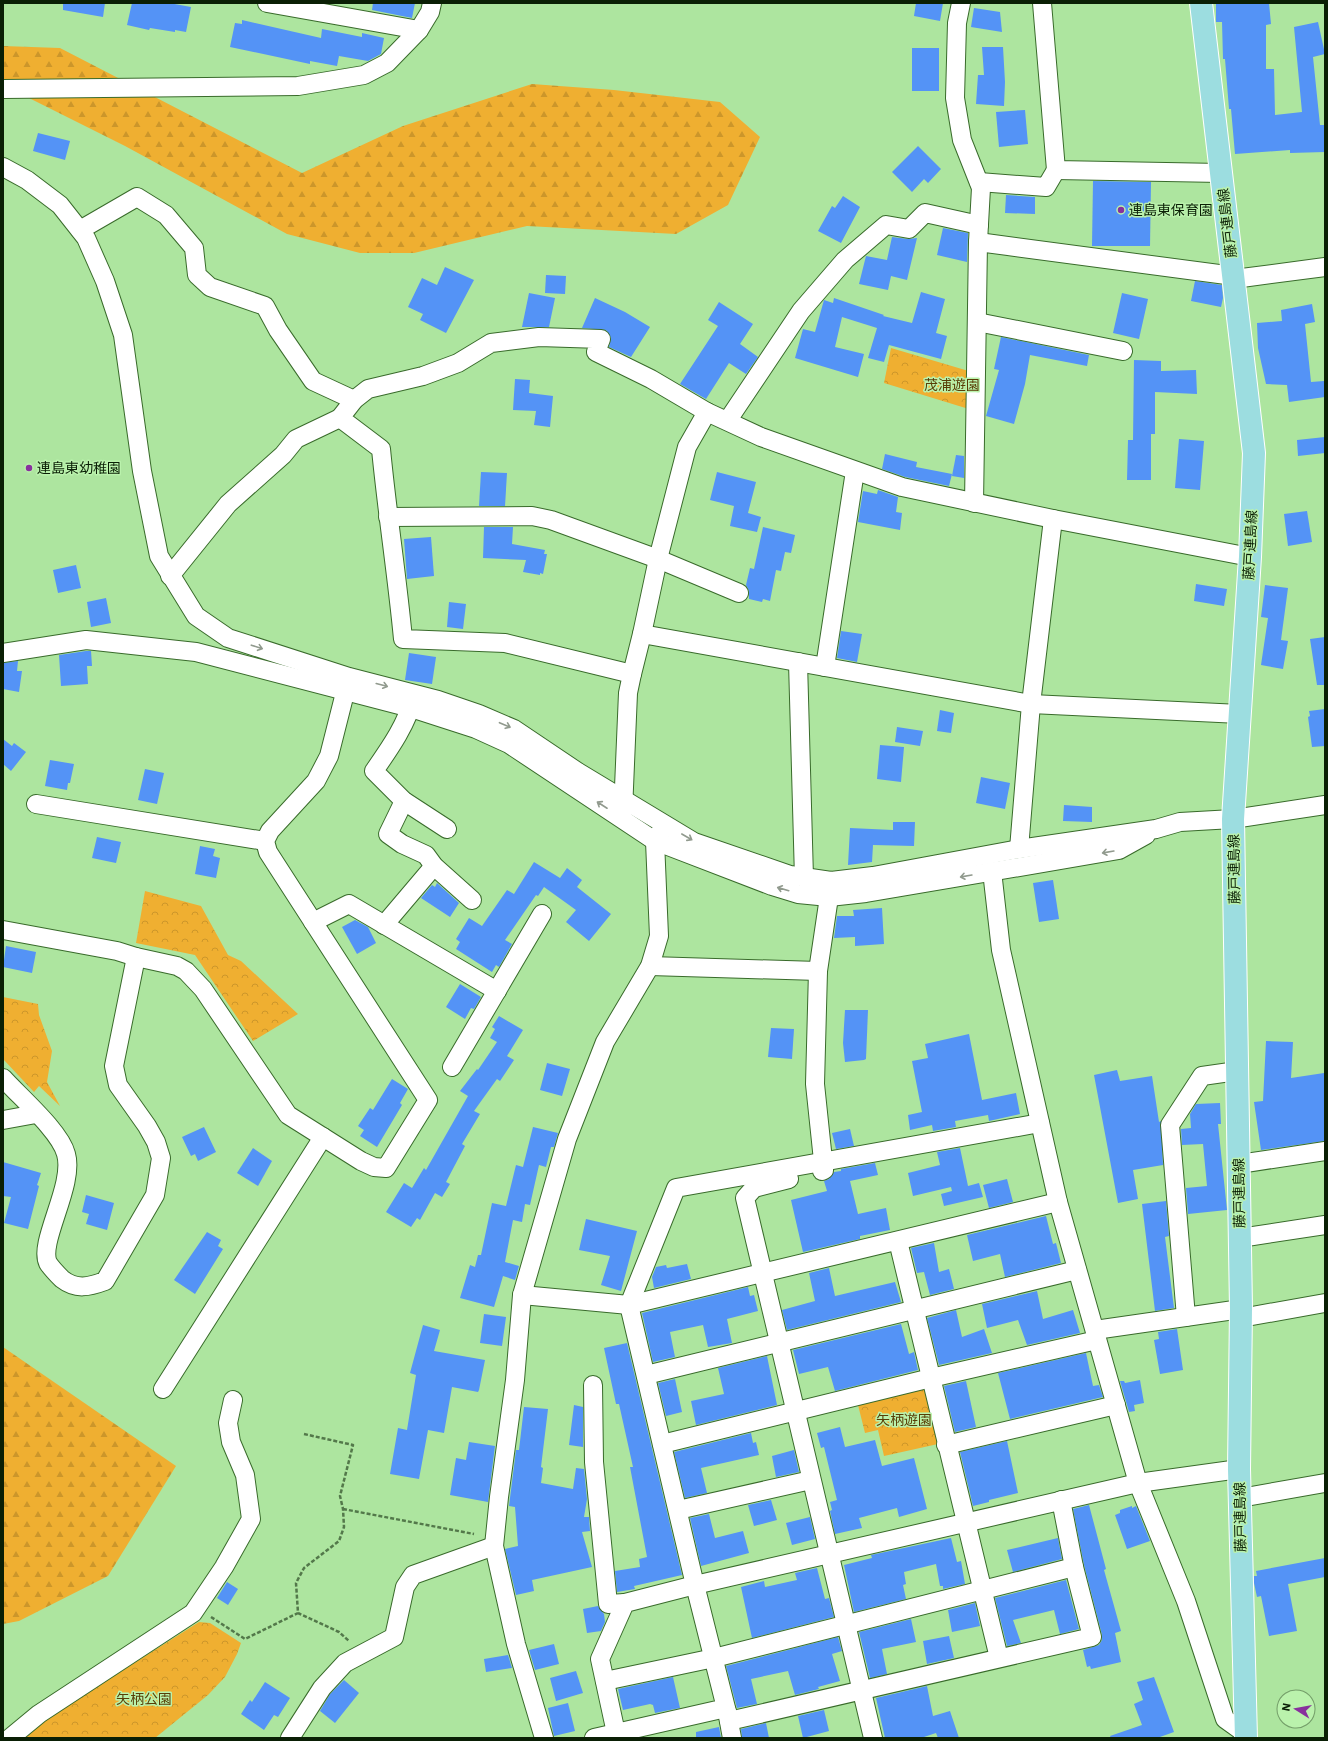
<svg xmlns="http://www.w3.org/2000/svg" width="1328" height="1741" font-family="'IBM Plex Sans','Noto Sans JP',sans-serif">
<style>
.forest{fill:url(#forest-firs)}
.park{fill:url(#park-crowns)}
.building{fill:#5493f6}
.lines{fill:none;stroke-linecap:round;stroke-linejoin:round}
.minor-casing{stroke:#396b2b;stroke-width:20}
.major-casing{stroke:#fff;stroke-width:24}
.path{stroke:#53784a;stroke-width:2.5;stroke-dasharray:4 2;stroke-linecap:butt}
.minor{stroke:#fff;stroke-width:18}
.major{stroke:#9cdde0;stroke-width:22}
.oneway{stroke:#919a8e}
.poi-dot{fill:#88309d;stroke:#baf2ac;stroke-width:1.5}
.labels{text-anchor:middle;dominant-baseline:central;stroke-width:3;stroke-linejoin:round;paint-order:stroke}
.poi-label{font-size:14px;fill:#0a1f05;stroke:#baf2ac;text-anchor:start}
.street-label{font-size:14px;fill:#0a1f05;stroke:#baf2ac}
.park-label{font-size:14px;fill:#593d05;stroke:#baf2ac}
</style>
<defs>
<pattern id="forest-firs" width="22" height="20" patternUnits="userSpaceOnUse"><rect width="22" height="20" fill="#efaf31"/><path d="M5 1l3.5 6h-7zM16 11l3.5 6h-7z" fill="#cc962a"/></pattern>
<pattern id="park-crowns" width="20" height="18" patternUnits="userSpaceOnUse"><rect width="20" height="18" fill="#efaf31"/><path d="M2 6a3 3 0 1 1 6 0M12 15a3 3 0 1 1 6 0" fill="none" stroke="#cc962a"/></pattern>
</defs>
<rect width="100%" height="100%" fill="#ade59f"/>
<g class="forest">
<path d="M3,46L60,48L302,173L403,126L532,84L614,90L720,102L760,137L728,205L676,234L527,226L414,253H360L287,234L125,146L3,85Z"/>
<path d="M3,1347L176,1466L108,1576L19,1621L3,1624Z"/>
</g>
<g class="park">
<path d="M891,348L972,372V410L884,383Z"/>
<path d="M145,891L201,906L228,955L241,961L298,1014L253,1041L195,955L136,943Z"/>
<path d="M3,997L38,1004L39,1015L52,1051L47,1082L60,1106L39,1086L34,1092L3,1059Z"/>
<path d="M917,1387L925,1390L938,1444L884,1456L878,1430L865,1433L857,1401Z"/>
<path d="M199,1622L210,1623L241,1643L237,1654L225,1677L208,1695L155,1738H22L33,1727Z"/>
</g>
<g class="building">
<path d="M63,3H105L103,17L63,10Z"/>
<path d="M132,3H169L191,7L186,32L175,30V32L150,28L149,30L127,25Z"/>
<path d="M373,3H415L412,18L372,10Z"/>
<path d="M916,3H943L940,21L914,16Z"/>
<path d="M1216,3H1269L1271,24L1266,25V69H1274L1275,115L1302,112L1294,27L1318,22L1325,54L1313,57L1320,125H1325V152L1290,153V150L1235,154L1231,109H1229L1225,59H1223L1222,22H1216Z"/>
<path d="M974,8L1000,12L1002,32L971,27Z"/>
<path d="M242,20L321,38L322,29L362,37V33L384,38L381,54L368,61L339,56L337,66L310,61V64L230,47L235,23L242,24Z"/>
<path d="M982,47H1003L1005,82L1004,106L976,104L978,75H984Z"/>
<rect x="912" y="48" width="27" height="43"/>
<path d="M1025,110L1028,144L999,147L996,112Z"/>
<path d="M38,133L70,141L65,160L33,151Z"/>
<path d="M918,146L941,169L928,183L924,179L912,192L892,172Z"/>
<path d="M1093,181L1151,182L1150,246H1092Z"/>
<path d="M1006,195L1035,197V214L1005,213Z"/>
<path d="M843,196L860,207L841,243L818,231L832,206L835,208Z"/>
<path d="M943,228L968,233L967,262L937,255Z"/>
<path d="M892,237L908,239L917,238L907,280L891,276L888,290L859,284L866,256L887,260Z"/>
<path d="M445,267L474,280L446,333L420,320L423,314L408,307L422,278L437,285Z"/>
<path d="M546,275L566,276L565,294L545,293Z"/>
<path d="M1195,281L1222,285L1223,298L1221,307L1191,301Z"/>
<path d="M921,292L945,299L936,333L947,336L941,359L889,345L884,362L868,358L877,328L842,317L835,347L864,354L858,377L795,358L803,329L815,332L824,300L833,303L834,298L884,315L883,316L912,323Z"/>
<path d="M529,293L555,298L549,327H522Z"/>
<path d="M1122,293L1148,299L1139,339L1113,333Z"/>
<path d="M595,298L625,312L650,327L631,357L609,347L611,338L606,330L582,328Z"/>
<path d="M719,302L753,324L740,344L758,357L746,374L729,363L706,399L680,384L718,326L708,320Z"/>
<path d="M1312,304L1315,322L1305,324L1311,382L1324,381L1325,397L1289,402L1287,385L1266,384L1258,348L1257,323L1282,321L1281,310Z"/>
<path d="M1001,337L1089,355L1087,366L1030,355L1025,384L1014,424L986,416L999,370L994,369Z"/>
<path d="M1134,360L1161,361V371L1196,370L1197,394L1155,392V434H1151V480H1127L1128,440H1133Z"/>
<path d="M515,379L530,380L529,393L553,396L550,427L534,425L536,411L513,410Z"/>
<path d="M1325,437V453L1298,456L1297,440Z"/>
<path d="M1179,439L1204,441L1200,490L1175,488Z"/>
<path d="M885,454L917,462L916,467L952,474L949,486L905,477L882,469Z"/>
<path d="M956,455L964,456V478L952,476Z"/>
<path d="M481,472L507,473L505,506H479Z"/>
<path d="M717,472L756,482L748,513L761,517L757,532L730,526L734,506L710,500Z"/>
<path d="M878,490L898,497L896,512L902,513L900,530L858,522L863,491L877,494Z"/>
<path d="M1307,511L1312,542L1288,546L1284,514Z"/>
<path d="M484,527H513L512,544L545,550L544,554H547L543,574L540,573V575L523,572L526,560L483,558Z"/>
<path d="M763,527L795,535L791,553L785,552L781,571L776,570L770,601L763,599L762,602L749,599V591L746,585L750,568L754,569Z"/>
<path d="M431,537L434,576L407,579L404,539Z"/>
<path d="M76,565L81,588L58,593L53,570Z"/>
<path d="M1196,584L1227,589L1224,606L1194,601Z"/>
<path d="M1265,585L1288,588L1281,640L1288,641L1283,669L1261,665L1268,618L1261,617Z"/>
<path d="M106,598L111,623L91,627L87,602Z"/>
<path d="M449,602L466,604L463,629L447,627Z"/>
<path d="M841,631L862,634L857,662L837,658Z"/>
<path d="M1325,637V685H1317L1310,639Z"/>
<path d="M86,651H91L92,666H87L88,684L61,686L59,655Z"/>
<path d="M409,653L436,657L432,684L405,680Z"/>
<path d="M18,661L17,671H22L19,692L3,689V663Z"/>
<path d="M1325,709V746L1312,747L1308,717L1310,716L1309,711Z"/>
<path d="M940,710L954,713L951,733L937,731Z"/>
<path d="M897,727L923,731L920,746L895,742Z"/>
<path d="M3,739L12,746L14,743L26,752L11,771L3,764Z"/>
<path d="M880,745L904,747L901,782L877,779Z"/>
<path d="M50,760L74,764L70,783H68L67,790L45,786Z"/>
<path d="M145,769L164,773L157,804L138,800Z"/>
<path d="M981,777L1010,783L1005,809L976,803Z"/>
<path d="M1064,805L1092,807V822L1063,821Z"/>
<path d="M893,822H915L914,846L873,845L872,862L848,865L850,828L893,830Z"/>
<path d="M97,837L121,842L116,863L92,858Z"/>
<path d="M200,846L215,849L213,856L220,858L216,878L195,874Z"/>
<path d="M534,862L560,878L567,868L582,880L577,887L611,914L589,941L566,922L576,910L544,887L538,896L536,895L505,940L512,944L499,967L496,965L492,972L456,949L460,942L456,939L469,918L482,926L507,890L514,894Z"/>
<path d="M1053,880L1059,919L1039,922L1033,883Z"/>
<path d="M437,883L459,903L450,917L421,898L432,885L435,887Z"/>
<path d="M882,908L884,944L855,946V937L834,938L837,916H854L853,910Z"/>
<path d="M355,920L368,927L376,943L357,954L342,927Z"/>
<path d="M6,946L36,952L32,973L3,967Z"/>
<path d="M460,984L481,997L474,1009L471,1008L465,1019L446,1007Z"/>
<path d="M845,1010H868L866,1059L864,1060L845,1062L843,1043Z"/>
<path d="M499,1016L523,1030L507,1056L514,1060L500,1081L497,1079L474,1111L480,1114L462,1144L465,1146L446,1182L450,1184L442,1197L435,1193L420,1220L417,1218L411,1227L386,1212L404,1183L412,1188L424,1168L426,1170L468,1096L460,1091L477,1069L478,1070L497,1042L490,1038L495,1029L492,1027Z"/>
<path d="M771,1028L794,1029L792,1059L768,1057Z"/>
<path d="M969,1034L982,1100L1016,1093L1020,1114L989,1121L988,1115L955,1121L956,1127L933,1131L932,1125L910,1130L908,1115L922,1112L912,1061L928,1058L925,1044Z"/>
<path d="M1266,1041L1293,1042L1291,1078L1324,1073L1325,1141L1261,1150L1254,1102L1263,1101Z"/>
<path d="M547,1063L570,1069L562,1096L540,1090Z"/>
<path d="M1117,1070L1120,1081L1152,1076L1159,1122L1161,1121L1163,1165L1133,1170L1138,1199L1118,1203L1094,1075Z"/>
<path d="M392,1079L408,1089L400,1103L402,1105L377,1147L360,1136L364,1130L358,1126L370,1108L373,1110Z"/>
<path d="M1220,1103L1221,1124H1218L1227,1210L1188,1214L1186,1188L1207,1186L1203,1144L1182,1145L1181,1129L1191,1128L1190,1114L1196,1104Z"/>
<path d="M204,1127L216,1152L198,1161L195,1154L191,1156L182,1137Z"/>
<path d="M533,1127L558,1133L554,1147H551L546,1167L539,1165L530,1205L525,1204L522,1222L513,1220L505,1262L519,1266L515,1280L503,1276L494,1307L460,1298L470,1265L475,1267L478,1255H481L492,1203L506,1206L516,1165L523,1167Z"/>
<path d="M850,1129L854,1146L836,1149L832,1133Z"/>
<path d="M253,1148L272,1161L258,1186L237,1173Z"/>
<path d="M960,1148L968,1186L979,1183L983,1197L944,1206L941,1194L952,1191L951,1187L913,1196L908,1173L940,1165L937,1152Z"/>
<path d="M3,1162L41,1173L37,1185L39,1186L28,1229L4,1223L11,1197L3,1196Z"/>
<path d="M875,1163L878,1175L850,1181L858,1214L886,1208L890,1230L860,1236V1239L803,1252L791,1200L827,1191L824,1181L829,1179L834,1172L841,1171V1169Z"/>
<path d="M1007,1179L1013,1202L989,1208L983,1185Z"/>
<path d="M86,1195L114,1203L107,1230L86,1224L89,1214L82,1212Z"/>
<path d="M1166,1201L1169,1236L1165,1237L1174,1308L1155,1311L1142,1204Z"/>
<path d="M1046,1216L1053,1244L1056,1243L1061,1263L1005,1277L1000,1254L973,1261L967,1235Z"/>
<path d="M586,1219L637,1231L621,1291L601,1285L610,1256L579,1250Z"/>
<path d="M207,1232L221,1240L218,1246L223,1249L195,1294L174,1280Z"/>
<path d="M934,1243L939,1272L949,1269L954,1289L930,1295L924,1272L917,1273L911,1248Z"/>
<path d="M687,1264L691,1279L654,1288L652,1277L656,1267L666,1265L667,1268Z"/>
<path d="M829,1268L835,1296L895,1282L901,1302L787,1330L782,1310L815,1301L809,1273Z"/>
<path d="M748,1287L750,1296L754,1295L758,1311L727,1319L732,1343L708,1347L703,1325L670,1332L675,1357L653,1362L642,1313Z"/>
<path d="M1037,1291L1043,1319L1073,1310L1080,1333L1027,1345L1018,1320L987,1328L982,1304Z"/>
<path d="M956,1310L962,1337L984,1329L992,1353L939,1365L927,1318Z"/>
<path d="M484,1314L506,1317L502,1346L480,1343Z"/>
<path d="M901,1324L909,1354L914,1352L918,1370L835,1391L828,1367L799,1374L793,1350Z"/>
<path d="M423,1325L440,1330L434,1351L485,1360L479,1390L478,1392L452,1387L444,1433L428,1430L419,1479L390,1474L398,1428L407,1430L416,1375L410,1373Z"/>
<path d="M1177,1329L1183,1370L1160,1374L1154,1340L1159,1339L1158,1332Z"/>
<path d="M627,1343L682,1575L634,1586L635,1589L617,1592L615,1571L640,1567L639,1559L647,1557L630,1467H633L619,1404H616L604,1348Z"/>
<path d="M1086,1353L1093,1386L1099,1385L1103,1397L1010,1419L998,1373Z"/>
<path d="M767,1356L777,1405L696,1425L691,1401L724,1394L718,1368Z"/>
<path d="M675,1379L682,1412L666,1416L658,1383Z"/>
<path d="M1140,1380L1144,1403L1134,1405L1135,1411L1129,1412L1120,1381H1124L1125,1383Z"/>
<path d="M966,1381L976,1427L955,1432L944,1386Z"/>
<path d="M574,1405L583,1407V1447L569,1445Z"/>
<path d="M524,1407L548,1409L541,1467L543,1468L541,1483L573,1489L576,1468L584,1469L587,1499L584,1517H589L590,1531L582,1532L592,1567L532,1580L534,1591L516,1595L505,1549L518,1546L515,1507L509,1506L516,1450H519Z"/>
<path d="M840,1427L845,1447L875,1440L882,1466L914,1458L927,1509L899,1517L897,1508L859,1518L862,1528L835,1534L830,1511L832,1510L830,1502L837,1500L824,1447L821,1448L817,1433Z"/>
<path d="M751,1433L753,1443L756,1442L759,1455L701,1468L707,1493L685,1498L674,1452Z"/>
<path d="M1007,1441L1018,1493L989,1500V1502L973,1506L960,1452Z"/>
<path d="M469,1442L495,1446L488,1502L450,1495L456,1458L466,1460Z"/>
<path d="M794,1450L799,1472L776,1477L772,1456Z"/>
<path d="M771,1500L777,1520L754,1526L748,1505Z"/>
<path d="M1089,1505L1106,1569L1104,1570L1121,1631L1115,1633L1121,1662L1091,1669L1090,1666L1087,1667L1083,1650L1099,1645L1102,1640V1635L1084,1565L1073,1509Z"/>
<path d="M1132,1506V1508L1136,1506L1150,1541L1127,1549L1115,1515L1120,1513V1510Z"/>
<path d="M709,1514L715,1538L743,1531L749,1553L701,1566L690,1518Z"/>
<path d="M810,1517L815,1539L792,1545L786,1523Z"/>
<path d="M951,1538L957,1562L961,1561L965,1584L943,1589V1586H940L936,1564L904,1572L906,1584L903,1585L906,1599L854,1612L844,1565L872,1558L871,1555Z"/>
<path d="M1058,1538L1062,1559L1013,1572L1007,1550Z"/>
<path d="M1325,1558V1577L1288,1584L1297,1631L1269,1636L1261,1596L1257,1597L1254,1583V1576H1257L1256,1571Z"/>
<path d="M817,1568L825,1599L829,1598L834,1617L752,1638L741,1587L764,1581L765,1587L797,1580L795,1573Z"/>
<path d="M1066,1580L1079,1629L1060,1634L1054,1610L1013,1620L1021,1643L1007,1646L995,1598Z"/>
<path d="M227,1582L238,1589L228,1605L217,1598Z"/>
<path d="M975,1603L980,1626L952,1632L948,1610Z"/>
<path d="M598,1606L604,1614L605,1622L601,1631L587,1633L583,1609Z"/>
<path d="M911,1619L916,1642L882,1649L887,1674L870,1678L859,1632Z"/>
<path d="M949,1636L954,1658L927,1664L923,1641Z"/>
<path d="M838,1637L842,1651L832,1654L840,1681L818,1687L819,1689L795,1695L788,1671L751,1679L757,1704L737,1708L726,1666Z"/>
<path d="M554,1644L559,1664L535,1670L529,1650Z"/>
<path d="M508,1655L512,1668L486,1672L484,1659Z"/>
<path d="M576,1671L583,1693L556,1701L550,1678Z"/>
<path d="M673,1677L680,1708L655,1713L653,1705L650,1704L623,1710L618,1689Z"/>
<path d="M1154,1677L1174,1732L1157,1738H1111L1110,1736L1142,1725L1134,1704L1143,1700L1137,1682Z"/>
<path d="M344,1680L359,1693L335,1723L320,1711L330,1694Z"/>
<path d="M265,1682L290,1698L278,1717L274,1715L264,1730L241,1714L250,1700L252,1702Z"/>
<path d="M927,1686L933,1716L950,1711L959,1738H938L936,1733L921,1738H885L876,1698Z"/>
<path d="M568,1703L575,1731L554,1736L548,1708Z"/>
<path d="M824,1710L829,1731L803,1738L798,1716Z"/>
<path d="M766,1723L769,1738H742L741,1729Z"/>
<path d="M719,1727L721,1738H696V1732Z"/>
</g>
<g class="lines">
<defs>
<g id="minor">
<path d="M267,3L419,30"/>
<path d="M961,3L957,23L955,98L962,140L981,188L978,242L974,503"/>
<path d="M1042,3L1056,170L1221,173"/>
<path d="M3,89L298,86L364,75L387,63L419,30L430,12L432,3"/>
<path d="M3,167L27,180L60,205L86,238L105,281L123,335L142,471L159,556L196,616L228,638L349,677L438,700L479,714L514,729L578,772L694,842L790,875L831,881L873,876L1019,849L1156,829L1180,822L1233,819L1325,805"/>
<path d="M979,182L1046,187L1056,170"/>
<path d="M80,230L137,197L166,215L194,248L197,275L210,287L265,306L278,330L313,381L354,400"/>
<path d="M978,242L1234,276"/>
<path d="M1234,279L1325,267"/>
<path d="M977,322L1123,351"/>
<path d="M728,420L801,311L845,260L886,225L909,229L925,213L979,225"/>
<path d="M388,517L532,516L551,520L658,559L739,593"/>
<path d="M170,576L228,504L283,455L296,439L340,418"/>
<path d="M642,634L1031,704L1240,714"/>
<path d="M3,653L86,640L196,652L411,708L476,729L509,744L655,841L772,886L798,894L829,897L866,893L1119,850L1146,835"/>
<path d="M798,662L804,878"/>
<path d="M825,667L855,471"/>
<path d="M632,674L505,643L403,639C397,575 387,512 381,449L340,418L354,400L368,389L423,376L458,363L491,343L539,337L601,339L596,352L651,379L707,412L761,437L902,487L1053,519L1250,557"/>
<path d="M414,696C407,724 390,748 374,771L404,801L447,829"/>
<path d="M404,801L388,834L402,844L426,855L434,866L472,900"/>
<path d="M36,804L265,841"/>
<path d="M623,811L628,693L632,674L642,634L658,559L687,447L707,412"/>
<path d="M1019,849L1031,704L1053,519"/>
<path d="M992,871L1001,950L1058,1202L1138,1483L1186,1601L1225,1719L1246,1734"/>
<path d="M313,922L349,904L497,991"/>
<path d="M384,925L434,866"/>
<path d="M3,930L117,951L136,957L177,966L186,971L203,989L288,1115L361,1161L374,1167L386,1168L428,1100L268,852L265,841L270,831L316,781L329,756L348,681"/>
<path d="M650,966L818,971"/>
<path d="M452,1067L542,914"/>
<path d="M3,1078C20,1097 60,1131 66,1154C75,1185 38,1242 48,1263C52,1269 57,1274 62,1279C76,1290 89,1287 105,1281L155,1195L161,1158L156,1142L147,1126L118,1085L114,1066L136,957"/>
<path d="M3,1120L36,1114"/>
<path d="M1239,1164L1325,1151"/>
<path d="M822,1171L824,1170L815,1084L818,971L829,897"/>
<path d="M789,1179L754,1188L745,1198L873,1738"/>
<path d="M1240,1238L1325,1225"/>
<path d="M898,1241L999,1658"/>
<path d="M522,1295L629,1305L1058,1202"/>
<path d="M1186,1317L1170,1125L1202,1076L1237,1071"/>
<path d="M1241,1318L1325,1303"/>
<path d="M1095,1330L1241,1309"/>
<path d="M646,1375L1077,1270"/>
<path d="M593,1385L594,1462L608,1604L625,1603"/>
<path d="M163,1389L323,1137"/>
<path d="M662,1444L931,1378L1097,1340"/>
<path d="M946,1445L1116,1405"/>
<path d="M1240,1498L1325,1483"/>
<path d="M678,1510L811,1480"/>
<path d="M605,1681L714,1658L1074,1567"/>
<path d="M727,1711L732,1738"/>
<path d="M729,1721L1092,1637L1074,1567L1061,1500"/>
<path d="M616,1733L600,1659L625,1603L695,1585L629,1305L676,1188L1040,1123"/>
<path d="M10,1738L39,1714L193,1613L224,1567L251,1519L245,1475L231,1442L228,1423L233,1400"/>
<path d="M290,1738L322,1688L345,1663L394,1637L405,1587L413,1575L494,1546"/>
<path d="M544,1738L516,1644L494,1546L499,1497L515,1380L522,1295L567,1139L605,1042L650,966L659,936L655,841L661,831"/>
<path d="M594,1738L726,1708L695,1585L1138,1483L1239,1469"/>
</g>
<path id="major" d="M1201,3L1254,453L1250,557L1233,819L1241,1309L1239,1469L1246,1738"/>
</defs>
<use href="#minor" class="minor-casing"/>
<use href="#major" class="major-casing"/>
<g class="path">
<path d="M304,1434L353,1445L340,1496L343,1509L344,1527L339,1541L304,1568L296,1583L298,1613L339,1632L349,1641"/>
<path d="M343,1509L474,1534"/>
<path d="M211,1617L245,1639L298,1613"/>
</g>
<use href="#minor" class="minor"/>
<use href="#major" class="major"/>
</g>
<defs><path id="oneway-shaft" d="M-6 0H5M1.5-3L5.5 0L1.5 3" fill="none" stroke-width="1.6" stroke-linecap="round" stroke-linejoin="round"/></defs>
<g class="oneway">
<use href="#oneway-shaft" transform="translate(257 647) rotate(18)"/>
<use href="#oneway-shaft" transform="translate(382 685) rotate(15)"/>
<use href="#oneway-shaft" transform="translate(505 725) rotate(23)"/>
<use href="#oneway-shaft" transform="translate(602 805) rotate(-147)"/>
<use href="#oneway-shaft" transform="translate(687 837) rotate(30)"/>
<use href="#oneway-shaft" transform="translate(1108 852) rotate(170)"/>
<use href="#oneway-shaft" transform="translate(966 876) rotate(170)"/>
<use href="#oneway-shaft" transform="translate(783 889) rotate(-164)"/>
</g>
<g class="poi-dot">
<circle cx="1121" cy="210" r="4"/>
<circle cx="29" cy="468" r="4"/>
</g>
<g class="labels">
<g class="poi-label">
<text x="1129" y="210">連島東保育園</text>
<text x="37" y="468">連島東幼稚園</text>
</g>
<g class="street-label">
<text transform="translate(1227 223) rotate(-97)">藤戸連島線</text>
<text transform="translate(1250 545) rotate(-87)">藤戸連島線</text>
<text transform="translate(1234 869) rotate(-91)">藤戸連島線</text>
<text transform="translate(1239 1193) rotate(-91)">藤戸連島線</text>
<text transform="translate(1240 1517) rotate(-91)">藤戸連島線</text>
</g>
<g class="park-label">
<text x="952" y="385">茂浦遊園</text>
<text x="904" y="1420">矢柄遊園</text>
<text x="144" y="1699">矢柄公園</text>
</g>
</g>
<rect width="1328" height="1741" fill="none" stroke="#0a1f05" stroke-width="8"/>
<g transform="translate(1296 1709) rotate(281)"><circle r="19" fill="#baf2ac" stroke="#749e69"/>
<path d="M0-3L7 15L0 10L-7 15Z" fill="#88309d"/>
<text y="-6" font-size="11" font-weight="bold" text-anchor="middle" fill="#0a1f05">N</text>
</g>
</svg>
